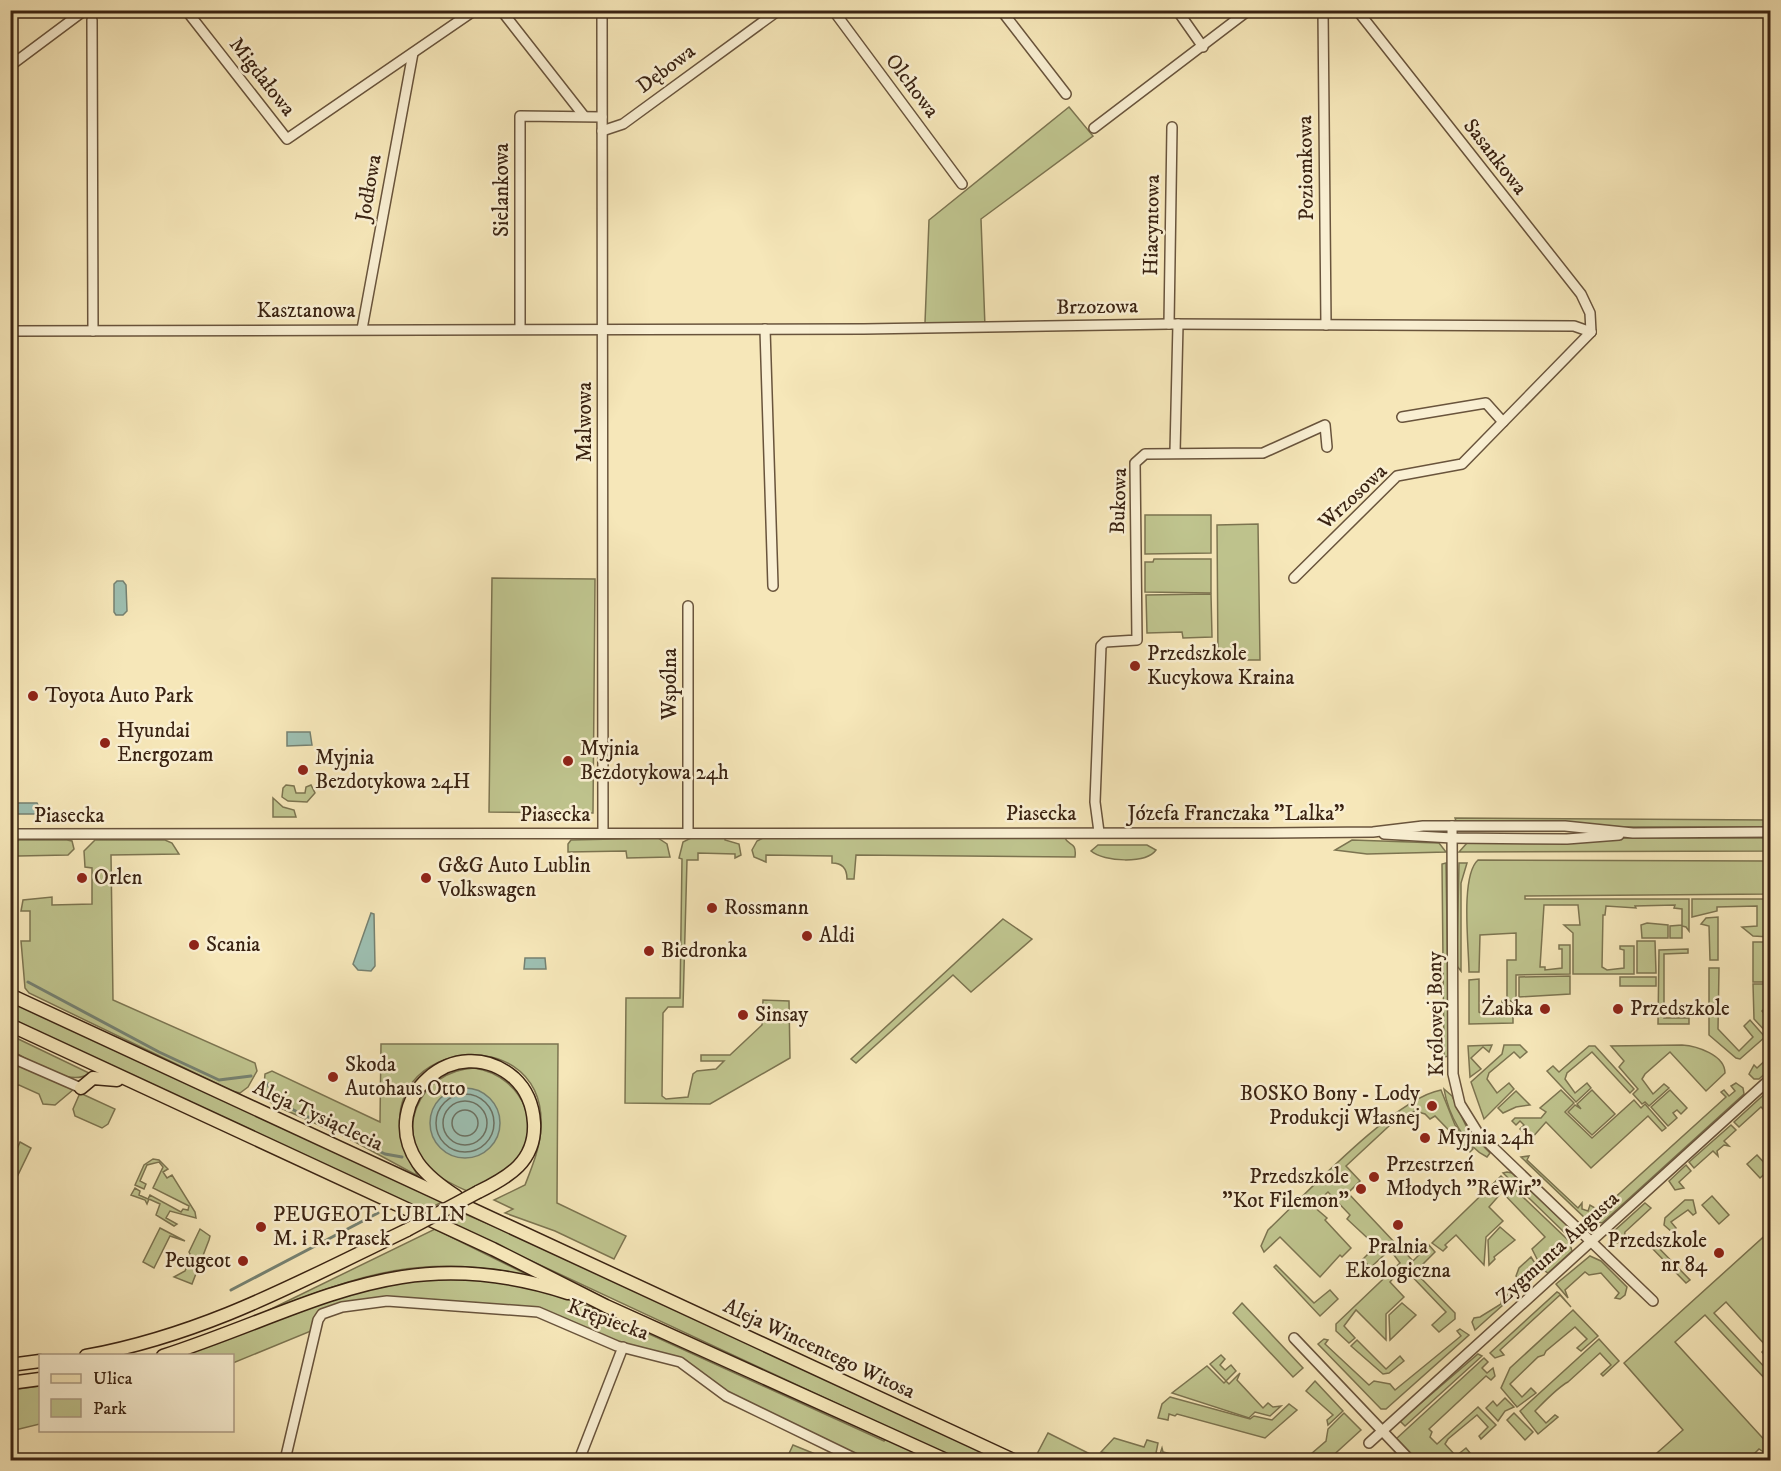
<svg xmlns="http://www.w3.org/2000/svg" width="1781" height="1471" font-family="'IM FELL DW Pica',serif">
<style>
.green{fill:#bfc48e;stroke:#7c7450;stroke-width:1.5}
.water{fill:#9dbfb1;stroke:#758171;stroke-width:1.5}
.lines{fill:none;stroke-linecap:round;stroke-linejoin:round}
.shore{stroke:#6c7162;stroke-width:1.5}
.stream{stroke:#758171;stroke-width:3}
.minor-casing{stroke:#69543c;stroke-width:12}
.major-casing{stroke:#3a2312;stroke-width:15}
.minor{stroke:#f9efd2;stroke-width:9}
.major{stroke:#f6e7b9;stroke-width:12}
.major-bridge-casing{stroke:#3a2312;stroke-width:15;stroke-linecap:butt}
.major-bridge{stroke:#f6e7b9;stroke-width:12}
.poi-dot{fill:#8f2418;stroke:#f9efd2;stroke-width:2}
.labels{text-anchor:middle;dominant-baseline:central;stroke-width:5;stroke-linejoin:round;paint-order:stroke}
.street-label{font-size:21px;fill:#3a2312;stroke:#f9efd2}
.poi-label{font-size:21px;fill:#3a2312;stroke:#f9efd2;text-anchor:start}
</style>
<rect width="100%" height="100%" fill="#f6e7b9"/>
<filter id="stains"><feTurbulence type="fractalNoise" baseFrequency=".00333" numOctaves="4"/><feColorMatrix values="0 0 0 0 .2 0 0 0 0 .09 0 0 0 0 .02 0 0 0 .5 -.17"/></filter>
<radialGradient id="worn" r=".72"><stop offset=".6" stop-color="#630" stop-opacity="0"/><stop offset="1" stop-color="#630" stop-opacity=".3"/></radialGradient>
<g class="green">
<path d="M1069,107L1093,136L981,219L985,327L931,328L925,323L929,220Z"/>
<path d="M1145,515H1211V553L1145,554Z"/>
<path d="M1258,524L1260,660H1218L1217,525Z"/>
<path d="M1154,559H1211V593L1145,592V562H1153Z"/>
<path d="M492,578L595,579L593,813L489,812Z"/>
<path d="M1211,594L1212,637L1183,638L1182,632L1147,633L1146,595Z"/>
<path d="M286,785L294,786L296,793H305L306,787L311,785L315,793L307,802L288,801L282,797L283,788Z"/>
<path d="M273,798L283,807L294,810L296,817H273Z"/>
<path d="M1455,818L1770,820V827H1622L1556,822L1456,821Z"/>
<path d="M693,837H725V840L739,844L741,855L735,858V854L698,853V860H687L683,1007H668L663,1013L662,1096L666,1099L688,1097L693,1074L697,1071L716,1069L724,1061H701V1055H730L762,1025L763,1000L789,1001L790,1058L710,1104L625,1103L626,998H680L682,859L679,858L683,842Z"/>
<path d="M658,838L667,844L670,857L627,858L626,851L568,852V844L571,840Z"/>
<path d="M763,838H1065C1068,846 1077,841 1075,857L856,855L854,879H847C847,869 843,863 832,863V856L766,855V862L754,857L752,850L757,841Z"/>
<path d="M1630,838H1770V851L1459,852L1467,843Z"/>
<path d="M19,840H67L72,841L74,849L68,855L18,856L11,852L10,844Z"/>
<path d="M95,840H165L172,843L179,854L111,855L113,1000L255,1063L257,1071L248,1087L240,1093L232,1091L29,993L25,988L21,941H30V911H21L23,900L52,897V905L92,904V868L85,867L84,851Z"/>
<path d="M1352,840L1439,843L1446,852L1367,854L1335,850Z"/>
<path d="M1098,845H1147L1156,850C1146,864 1104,862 1091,851Z"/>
<path d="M1478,860L1770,861V894L1525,896V899H1689V931L1686,927L1682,926V938H1670V926L1682,925V909L1674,908L1675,905L1635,906L1636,908L1606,906L1605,915H1603L1602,967L1607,970L1624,968V950L1620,949V946H1634V974H1573V933L1564,925H1580L1578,905H1544L1540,967H1545V970L1562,968V949H1559V945H1570V974L1516,975V1004L1507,999V960H1516V933L1480,935L1479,972H1469C1469,948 1460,876 1478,860Z"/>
<path d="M1446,863L1449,1056L1444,1057L1442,864Z"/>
<path d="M1459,863H1467L1461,883V971L1457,966V953Z"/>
<path d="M1692,899H1770V937L1753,936L1742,927L1757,926V906L1717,907V911L1692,917Z"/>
<path d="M1718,917V960H1710L1709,926L1701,924L1706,918Z"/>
<path d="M1003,919L1032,939L971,992L953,975L856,1063L851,1059Z"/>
<path d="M1647,923L1668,925V938H1642L1641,925Z"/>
<path d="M1637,941H1655L1656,973H1637Z"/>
<rect x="1753" y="942" width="17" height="40"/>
<path d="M1688,949V953L1664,954V1018H1689V1024H1658L1659,950Z"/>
<path d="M1709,968H1719L1718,1029L1739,1051L1753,1037L1744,1026L1750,1020L1765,1037L1740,1059L1736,1058L1709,1035Z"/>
<path d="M1570,976V994L1519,997V977Z"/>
<rect x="1620" y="977" width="36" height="9"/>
<path d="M1479,979V1012L1484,1015L1502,1012V1001L1513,1005V1023L1469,1024V980Z"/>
<path d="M1753,984H1770V1003L1762,1011L1770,1020V1031L1768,1034L1754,1019Z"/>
<path d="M11,1001L442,1202L423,1212L11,1019Z"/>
<path d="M10,1035L89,1073V1074C67,1087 32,1061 12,1051Z"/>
<path d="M381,1044H558L557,1203L626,1236L614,1259L555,1231L505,1213L513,1209L494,1200L525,1185C532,1167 540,1148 541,1128C548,1008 338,1044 418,1176L346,1137L274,1105L263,1096L265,1074L272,1071L380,1122Z"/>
<path d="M1492,1045L1489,1052L1483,1047L1471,1058L1481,1069L1470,1077L1468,1046Z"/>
<path d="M1504,1045H1520L1527,1052L1520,1058L1514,1052L1489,1073L1487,1079L1497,1093L1509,1083L1514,1089L1484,1119L1471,1082L1502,1054Z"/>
<path d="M1682,1045C1697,1046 1725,1055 1725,1073L1706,1091L1670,1052L1645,1074L1642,1079L1653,1094L1664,1084L1669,1088L1649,1106L1645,1102L1642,1104L1633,1094L1638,1089L1619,1067L1624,1061L1611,1046Z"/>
<path d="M1589,1046H1595L1634,1089L1630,1093L1592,1052L1567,1073L1565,1079L1575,1093L1587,1083L1591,1088L1576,1102L1547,1071L1553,1066L1559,1072Z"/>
<path d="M1770,1056V1069L1759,1079H1754L1749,1074L1754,1065L1757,1068Z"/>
<path d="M10,1062L74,1089L55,1105L43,1104L39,1094L19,1085L11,1086Z"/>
<path d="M474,1068C525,1076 548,1133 508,1169C496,1180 481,1185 467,1191C458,1187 441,1178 434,1173C390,1134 419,1071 474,1068Z"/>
<path d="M1736,1083L1743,1088L1744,1094L1602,1223L1586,1219L1521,1157L1529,1156L1527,1160L1578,1208L1582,1203V1209L1588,1211L1590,1205L1600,1211L1726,1097L1721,1092L1724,1090L1729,1096L1735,1091L1731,1086Z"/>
<path d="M1444,1089L1452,1096L1468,1130L1490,1153L1487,1157C1464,1146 1448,1113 1444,1089Z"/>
<path d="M1770,1089V1108L1766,1112L1761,1107L1739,1127L1734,1122Z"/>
<path d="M1441,1090L1455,1125L1473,1149L1470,1152L1435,1116L1430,1119L1425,1114L1415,1111L1405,1116L1402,1114L1346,1166L1360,1181L1348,1193L1396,1244L1370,1268L1363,1259L1376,1246L1347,1219L1350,1215L1328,1192L1313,1206L1327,1218L1325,1220L1351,1248L1342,1257L1340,1255L1320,1277L1280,1237L1264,1252L1261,1246L1268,1230C1305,1195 1395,1098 1441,1090Z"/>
<path d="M1561,1090L1574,1103L1565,1112L1592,1138L1634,1100L1641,1108L1645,1104L1666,1128L1662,1131L1648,1116L1591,1168L1546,1122L1531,1139L1520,1129L1524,1125L1520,1121L1516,1125L1512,1121L1515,1118H1541L1546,1112L1540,1108Z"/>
<path d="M1592,1090L1615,1114L1592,1135L1568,1112L1575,1105L1581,1109L1577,1104Z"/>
<path d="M1670,1090L1687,1108L1681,1114L1677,1110L1673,1113L1677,1118L1668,1126L1651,1107Z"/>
<path d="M1516,1091L1530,1105L1516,1107L1503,1113L1498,1108Z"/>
<path d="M80,1093L115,1109L108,1124L102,1128L75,1116L73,1109Z"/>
<path d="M1731,1125L1736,1130L1724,1141L1729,1146L1724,1145L1717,1151L1718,1156L1713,1151L1694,1168L1689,1162Z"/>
<path d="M20,1142L31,1148L15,1181L11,1180V1155L14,1156Z"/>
<path d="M1757,1155L1770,1169L1760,1178L1747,1164Z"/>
<path d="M153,1159L159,1160L168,1169L163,1172L167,1178L172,1175L195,1212L196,1218L170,1211L166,1218L177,1224L174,1226L156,1215L160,1204L149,1199L147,1204L145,1200L131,1195L135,1188L140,1191L139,1195L148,1199L150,1195L181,1212L183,1209L188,1210L189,1206L153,1188L163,1167L159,1162L147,1165L140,1181L146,1184L144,1189L135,1185L144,1165Z"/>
<path d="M1686,1165L1691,1171L1679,1182L1684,1188L1675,1190L1669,1181Z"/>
<path d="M1507,1172L1512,1173L1572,1230L1569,1234L1565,1233L1503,1173Z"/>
<path d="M1501,1176L1569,1241L1572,1251L1548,1273L1542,1269L1532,1249L1545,1237L1502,1192L1489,1207L1503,1221L1486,1237L1484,1265L1456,1235L1445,1245L1447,1247L1443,1251L1432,1243Z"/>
<path d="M1712,1196L1729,1215L1719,1224L1702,1205Z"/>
<path d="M1685,1200H1693L1696,1213L1693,1215L1688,1210L1671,1222L1676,1228L1672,1232L1664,1225L1665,1218Z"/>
<path d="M1645,1203L1651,1208L1625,1232L1624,1240L1617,1243L1613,1232Z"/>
<path d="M465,1214L549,1250L999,1460H958L448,1222Z"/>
<path d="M1500,1227L1515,1240L1494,1257L1495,1259L1489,1265L1488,1240Z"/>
<path d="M160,1228L185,1241L170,1236L154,1268L143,1262Z"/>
<path d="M200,1229L210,1236L209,1240L192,1284L174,1277L185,1271L191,1256L189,1252Z"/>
<path d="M435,1229L530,1276C423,1252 363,1274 265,1312Z"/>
<path d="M1770,1231V1361L1762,1352L1767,1347L1726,1302L1714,1313L1770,1373V1384L1705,1315L1675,1342L1770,1446L1765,1453L1759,1449L1748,1460H1649L1683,1430L1624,1363Z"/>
<path d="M1650,1239L1690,1280L1686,1283L1647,1243Z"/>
<path d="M1398,1245L1413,1261L1429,1245L1435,1252L1415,1272L1455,1313V1319L1439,1332L1432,1325L1446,1312L1403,1267L1390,1282L1404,1297L1386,1314V1340L1356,1310L1344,1326L1355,1338L1349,1343L1336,1331V1324L1400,1263L1391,1251Z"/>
<path d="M1590,1256L1601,1261L1627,1287L1625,1295L1620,1299L1615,1298L1619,1293L1601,1273L1589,1275L1585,1272L1565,1290L1568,1298L1556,1284Z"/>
<path d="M1531,1257L1540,1271L1525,1285L1523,1283L1527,1279L1524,1276L1520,1280L1516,1276L1519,1268Z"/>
<path d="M1276,1265L1314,1303L1330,1290L1338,1299L1320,1316L1274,1267Z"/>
<path d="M414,1279H487L549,1293L590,1307L884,1441L886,1438L934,1460H866L720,1390L686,1363L626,1345L527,1307L378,1299L314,1321L311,1331L233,1363L232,1356H179L339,1296Z"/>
<path d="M1520,1285L1523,1287L1475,1330L1472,1322L1474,1318L1480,1317L1501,1304L1502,1299Z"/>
<path d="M1557,1292L1559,1293L1571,1307L1560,1295L1500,1350L1504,1355L1495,1358L1490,1353Z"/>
<path d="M1242,1303L1303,1368L1293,1377L1233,1313Z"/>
<path d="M1402,1303L1416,1315L1390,1340L1389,1315Z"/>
<path d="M1573,1310L1598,1336L1581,1351L1577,1348L1587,1339L1575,1327L1546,1351L1544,1355L1538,1357L1510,1384L1522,1397L1531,1388L1536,1393L1517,1407L1501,1388L1510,1368Z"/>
<path d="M1460,1329L1469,1335L1386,1409H1381L1318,1344L1324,1339L1328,1340L1325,1344L1369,1385L1374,1381L1390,1384L1395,1390L1461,1336L1457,1331Z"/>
<path d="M1599,1339L1619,1361L1603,1376L1601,1374L1611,1365L1600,1353L1568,1382C1558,1387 1543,1403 1535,1411L1546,1423L1555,1415L1558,1417L1538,1434L1520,1411Z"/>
<path d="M1357,1340L1386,1369L1400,1356L1404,1361L1389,1373L1383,1374L1351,1346Z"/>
<path d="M1478,1354L1482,1356L1405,1426L1400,1421Z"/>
<path d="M1221,1355L1225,1359L1220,1365L1225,1370L1231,1365L1236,1371L1226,1381L1229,1384L1240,1373L1237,1380L1263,1408L1268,1403L1273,1407L1281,1406L1270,1416L1255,1412L1249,1418L1172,1393L1207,1366L1224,1383L1226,1381L1210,1364Z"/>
<path d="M1484,1358L1488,1362L1482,1368L1487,1373L1493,1368L1495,1376L1491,1380L1486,1376L1429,1429L1432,1432L1430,1437L1437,1444L1478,1407L1496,1425L1481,1439L1479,1436L1488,1427L1477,1415L1448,1439L1445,1444L1456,1456L1466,1448L1470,1453L1462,1460H1416L1396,1439Z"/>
<path d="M1315,1381L1343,1411L1328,1425L1327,1420L1333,1415L1306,1391Z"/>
<path d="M40,1386V1424L11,1431V1390Z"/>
<path d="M1170,1397L1250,1419L1254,1416L1272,1420L1289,1404L1297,1410L1265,1438L1177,1414L1175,1416L1169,1414L1168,1420L1158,1418L1162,1404Z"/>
<path d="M1505,1398L1514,1407L1505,1411L1498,1421L1486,1408L1493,1401L1497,1406Z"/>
<path d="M1344,1413L1361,1430L1328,1460H1304L1326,1441L1328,1429Z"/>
<path d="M1514,1413L1533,1432L1525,1440L1507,1420Z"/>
<path d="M1048,1433L1098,1458L1126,1460H1044L1036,1456Z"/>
<path d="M1114,1438L1144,1447L1147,1440L1158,1443L1156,1453L1160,1454L1162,1448L1163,1452L1195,1460H1143L1101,1452Z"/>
<path d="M793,1445L830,1460H786Z"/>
</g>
<g class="water">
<path d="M117,581H123L126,585L127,611L123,615H116L114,612V584Z"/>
<path d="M287,732H310L312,745L287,746Z"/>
<path d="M11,803H37L41,810L37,814H11Z"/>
<path d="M371,913L374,914L375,966L371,971L358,970L353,964Z"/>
<path d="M525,958H545L546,969H524Z"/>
<circle cx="465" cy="1123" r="35"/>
</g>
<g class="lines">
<g class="shore">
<circle cx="465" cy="1123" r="29"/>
<circle cx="465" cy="1123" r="22"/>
<circle cx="465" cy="1123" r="13"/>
</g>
<g class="stream">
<path d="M28,982L159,1052L219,1080L251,1076"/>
<path d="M267,1083L277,1102L385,1154L402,1157"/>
<path d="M231,1290L378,1213"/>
</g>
<defs>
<g id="minor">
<path d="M186,10L287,139L475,10"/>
<path d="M501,10L584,116"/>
<path d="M602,10L603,833"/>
<path d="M833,10L962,184"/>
<path d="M1001,10L1066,94"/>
<path d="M1177,10L1203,47"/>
<path d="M1323,10L1326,325"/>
<path d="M1357,10L1581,294L1590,313L1591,332"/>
<path d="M92,20L93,331"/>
<path d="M10,66L85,10"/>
<path d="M1094,128L1249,10"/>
<path d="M602,131L623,124L779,10"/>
<path d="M1169,324L1172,127"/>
<path d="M520,328V116L602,117"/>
<path d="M362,329L413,53"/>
<path d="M765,329L773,586"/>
<path d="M10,331L864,329L1169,324L1574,326L1591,332"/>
<path d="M1402,417L1486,403L1503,422"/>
<path d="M1175,452L1178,324"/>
<path d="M1294,578L1397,476L1462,464L1591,332"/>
<path d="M688,606V833"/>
<path d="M1452,826L1453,1074L1460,1104L1478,1133L1653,1301"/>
<path d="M1099,832L1095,802L1101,646L1105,642L1137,640L1135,463L1145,454L1263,453L1325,425L1327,447"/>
<path d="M10,834L1269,833L1373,832L1423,826H1565L1633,833L1770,832"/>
<path d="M1384,834L1452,838L1567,839L1619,835"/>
<path d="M10,1057L81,1088"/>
<path d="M1294,1338L1410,1460"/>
<path d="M1369,1443L1770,1079"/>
<path d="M285,1460L318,1320L322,1314L342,1307L387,1301L538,1312L617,1346L680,1362L726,1396L858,1460"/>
<path d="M579,1460L623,1347"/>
<path d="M1764,1460L1770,1455"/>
</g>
<g id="major">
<path d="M10,995L1013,1460"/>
<path d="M10,1025L493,1249L606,1306L946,1460"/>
<path d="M81,1088L93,1078L117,1080"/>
<path d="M456,1196C442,1187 428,1177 418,1163C375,1100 456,1028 514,1078C527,1090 533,1106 534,1123C536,1161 509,1177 478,1192"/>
<path d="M86,1356C206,1334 299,1282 407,1230"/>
<path d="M163,1356C314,1307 403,1239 568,1293"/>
<path d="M10,1365L40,1361"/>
<path d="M10,1383L40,1379"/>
</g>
</defs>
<use href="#minor" class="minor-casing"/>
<use href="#major" class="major-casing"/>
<use href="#minor" class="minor"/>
<use href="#major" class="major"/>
<defs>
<path id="major-bridge" d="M407,1230L478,1192"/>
</defs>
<use href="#major-bridge" class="major-bridge-casing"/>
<use href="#major-bridge" class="major-bridge"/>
</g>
<g class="poi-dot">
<circle cx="1135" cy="666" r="6"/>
<circle cx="33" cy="696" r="6"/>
<circle cx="105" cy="743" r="6"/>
<circle cx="568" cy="761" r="6"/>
<circle cx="303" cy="770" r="6"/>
<circle cx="82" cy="878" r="6"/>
<circle cx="426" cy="878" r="6"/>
<circle cx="712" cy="908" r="6"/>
<circle cx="807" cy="936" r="6"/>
<circle cx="194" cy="945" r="6"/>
<circle cx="649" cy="951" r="6"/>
<circle cx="1545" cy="1009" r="6"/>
<circle cx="1618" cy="1009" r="6"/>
<circle cx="743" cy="1015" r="6"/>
<circle cx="333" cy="1077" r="6"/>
<circle cx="1432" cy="1106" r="6"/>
<circle cx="1425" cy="1138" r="6"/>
<circle cx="1374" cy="1177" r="6"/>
<circle cx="1361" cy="1189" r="6"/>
<circle cx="1398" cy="1225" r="6"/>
<circle cx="261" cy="1227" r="6"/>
<circle cx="1719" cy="1253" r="6"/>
<circle cx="243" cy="1261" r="6"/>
</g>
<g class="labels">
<g class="street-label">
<text transform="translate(666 69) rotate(-37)">Dębowa</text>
<text transform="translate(262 77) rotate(52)">Migdałowa</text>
<text transform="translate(912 86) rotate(53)">Olchowa</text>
<text transform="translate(1495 157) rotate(52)">Sasankowa</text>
<text transform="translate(1306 168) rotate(-91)">Poziomkowa</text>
<text transform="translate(369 188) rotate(-80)">Jodłowa</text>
<text transform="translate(502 190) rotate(-90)">Sielankowa</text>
<text transform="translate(1152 225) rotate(-89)">Hiacyntowa</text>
<text transform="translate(1097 307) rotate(-1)">Brzozowa</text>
<text x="306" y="311">Kasztanowa</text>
<text transform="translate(585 422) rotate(-90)">Malwowa</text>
<text transform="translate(1353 497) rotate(-43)">Wrzosowa</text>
<text transform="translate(1119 501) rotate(-88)">Bukowa</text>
<text transform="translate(670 684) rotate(-90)">Wspólna</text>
<text x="1041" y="814">Piasecka</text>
<text x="1236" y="814">Józefa Franczaka "Lalka"</text>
<text x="555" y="815">Piasecka</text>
<text x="69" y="816">Piasecka</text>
<text transform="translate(1436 1014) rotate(-91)">Królowej Bony</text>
<text transform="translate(318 1116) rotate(25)">Aleja Tysiąclecia</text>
<text transform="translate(1558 1248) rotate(-42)">Zygmunta Augusta</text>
<text transform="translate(608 1320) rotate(20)">Krępiecka</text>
<text transform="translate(819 1349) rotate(25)">Aleja Wincentego Witosa</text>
</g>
<g class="poi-label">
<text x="1147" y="654">Przedszkole<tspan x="1147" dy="24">Kucykowa Kraina</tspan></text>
<text x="45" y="696">Toyota Auto Park</text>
<text x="117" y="731">Hyundai<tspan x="117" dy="24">Energozam</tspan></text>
<text x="580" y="749">Myjnia<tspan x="580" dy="24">Bezdotykowa 24h</tspan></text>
<text x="315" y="758">Myjnia<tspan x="315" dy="24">Bezdotykowa 24H</tspan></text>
<text x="438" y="866">G&amp;G Auto Lublin<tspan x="438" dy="24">Volkswagen</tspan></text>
<text x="94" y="878">Orlen</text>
<text x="724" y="908">Rossmann</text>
<text x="819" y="936">Aldi</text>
<text x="206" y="945">Scania</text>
<text x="661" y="951">Biedronka</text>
<text x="1533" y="1009" text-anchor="end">Żabka</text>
<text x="1630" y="1009">Przedszkole</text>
<text x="755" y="1015">Sinsay</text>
<text x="345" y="1065">Skoda<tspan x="345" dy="24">Autohaus Otto</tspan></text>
<text x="1420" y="1094" text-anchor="end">BOSKO Bony - Lody<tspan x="1420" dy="24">Produkcji Własnej</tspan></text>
<text x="1437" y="1138">Myjnia 24h</text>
<text x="1386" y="1165">Przestrzeń<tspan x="1386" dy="24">Młodych "ReWir"</tspan></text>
<text x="1349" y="1177" text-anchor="end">Przedszkole<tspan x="1349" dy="24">"Kot Filemon"</tspan></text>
<text x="273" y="1215">PEUGEOT LUBLIN<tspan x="273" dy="24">M. i R. Prasek</tspan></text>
<text x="1707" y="1241" text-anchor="end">Przedszkole<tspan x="1707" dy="24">nr 84</tspan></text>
<text x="1398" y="1247" text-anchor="middle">Pralnia<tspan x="1398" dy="24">Ekologiczna</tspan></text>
<text x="231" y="1261" text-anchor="end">Peugeot</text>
</g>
</g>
<rect width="1781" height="1471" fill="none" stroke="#f6e7b9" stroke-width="36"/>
<rect x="12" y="12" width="1757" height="1447" fill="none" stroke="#3a2312" stroke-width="3"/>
<rect x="18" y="18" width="1745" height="1435" fill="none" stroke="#3a2312" stroke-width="1.5"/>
<rect x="39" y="1354" width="195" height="78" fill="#f9efd2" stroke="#ad9d85" stroke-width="1.5"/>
<rect x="51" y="1374" width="30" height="9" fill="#f6e7b9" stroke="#ad9d85" stroke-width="1.5"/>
<text x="93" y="1384" font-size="18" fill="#3a2312">Ulica</text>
<rect x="51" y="1399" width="30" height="18" fill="#bfc48e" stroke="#ad9d85" stroke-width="1.5"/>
<text x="93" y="1414" font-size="18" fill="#3a2312">Park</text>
<rect width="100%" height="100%" filter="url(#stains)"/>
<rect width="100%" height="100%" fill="url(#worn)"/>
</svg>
